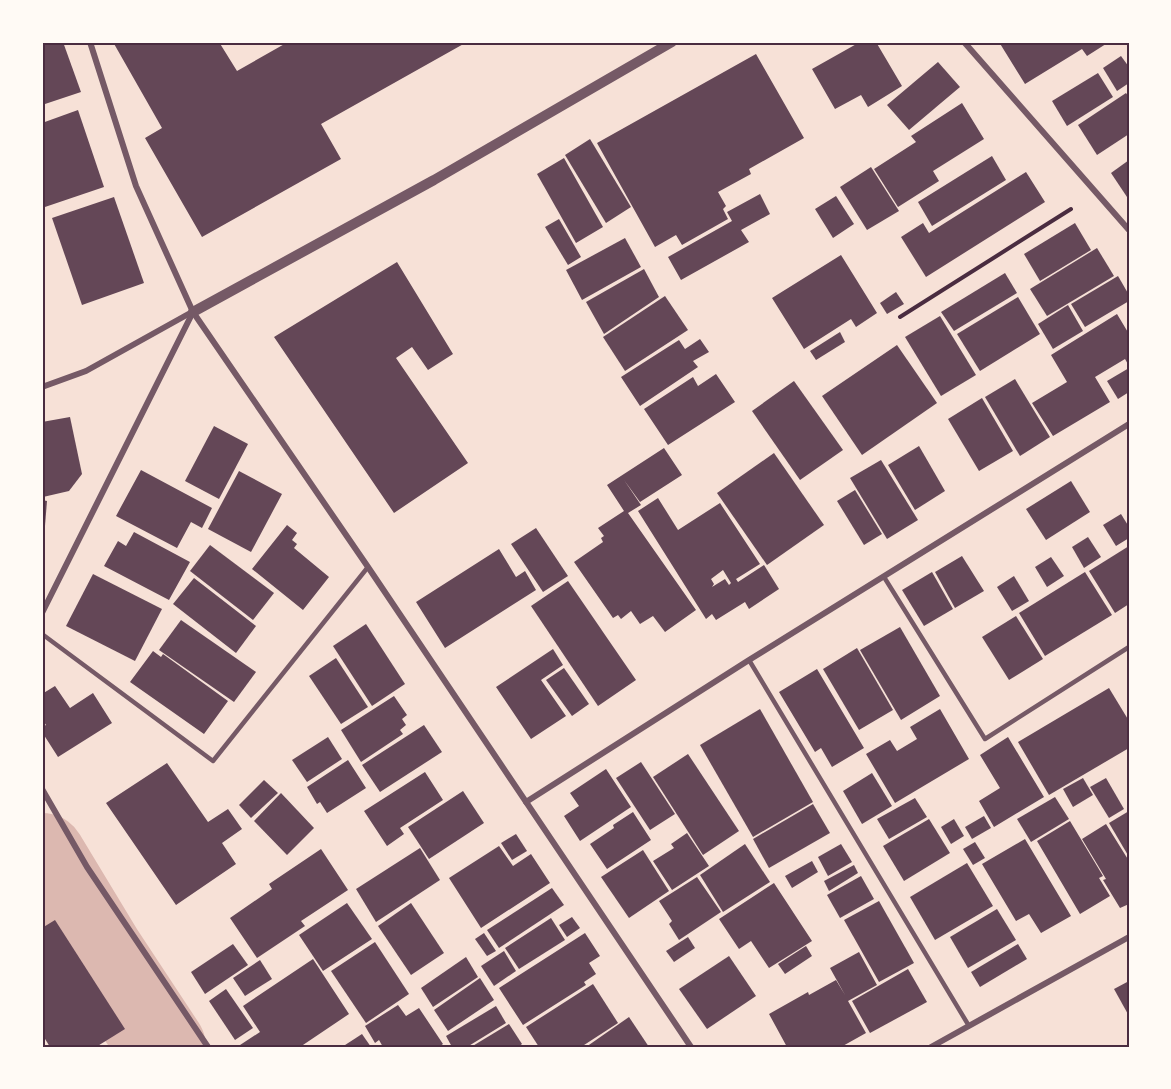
<svg xmlns="http://www.w3.org/2000/svg" width="1171" height="1089" font-family="'Space Grotesk',sans-serif">
<style>
.lines{fill:none;stroke-linecap:round;stroke-linejoin:round}
.river{stroke:#dcb8b0;stroke-width:88}
.building{fill:#644757;fill-rule:evenodd}
.path{stroke:#4a2c40;stroke-width:4}
.service{stroke:#755966;stroke-width:4.5}
.minor{stroke:#755966;stroke-width:6}
.tertiary{stroke:#755966;stroke-width:10}
.neatline{fill:none;stroke:#4a2c40;stroke-width:2}
</style>
<rect width="100%" height="100%" fill="#f7e1d7"/>
<g class="lines">
<path class="river" d="M42,857L100,953L162,1047"/>
</g>
<g class="building">
<path d="M42,42H63L81,92L42,105Z"/>
<path d="M113,42H219L237,71L288,42H467L321,124L341,159L202,237L145,138L162,128Z"/>
<path d="M860,42H876L902,86L868,107L861,95L835,109L812,69Z"/>
<path d="M999,42H1109L1087,56L1082,49L1025,84Z"/>
<path d="M756,54L804,138L749,169L751,174L718,192L726,206L723,209L728,219L682,245L676,235L655,247L597,143Z"/>
<path d="M1121,56L1129,67V83L1117,91L1103,68Z"/>
<path d="M938,62L960,87L909,130L887,105Z"/>
<path d="M1098,73L1113,97L1067,126L1052,101Z"/>
<path d="M1126,93L1129,97V134L1097,155L1078,125Z"/>
<path d="M962,103L984,139L933,171L939,181L898,207L874,169L916,142L911,136Z"/>
<path d="M78,110L104,187L42,208V123Z"/>
<path d="M590,139L631,207L606,223L565,155Z"/>
<path d="M992,156L1006,180L932,226L918,202Z"/>
<path d="M564,158L603,227L576,243L537,174Z"/>
<path d="M1129,160V200L1111,173Z"/>
<path d="M871,167L899,211L867,230L840,187Z"/>
<path d="M1026,172L1045,202L926,277L901,237L923,223L929,233Z"/>
<path d="M760,194L770,214L741,230L749,242L681,280L668,257L732,221L727,212Z"/>
<path d="M836,196L854,224L833,238L815,209Z"/>
<path d="M114,197L144,283L82,305L52,218Z"/>
<path d="M559,219L581,257L568,265L545,227Z"/>
<path d="M1075,223L1091,250L1040,281L1024,254Z"/>
<path d="M625,238L641,267L582,300L566,270Z"/>
<path d="M1097,248L1114,276L1047,316L1030,289Z"/>
<path d="M841,255L877,313L856,327L851,319L804,349L772,298Z"/>
<path d="M397,262L453,354L428,370L412,347L396,358L468,463L394,513L274,337Z"/>
<path d="M644,269L659,297L604,334L586,302Z"/>
<path d="M1005,273L1017,293L954,331L941,312Z"/>
<path d="M1118,276L1129,295V301L1085,327L1071,304Z"/>
<path d="M896,292L904,304L887,314L880,303Z"/>
<path d="M665,296L688,330L625,371L603,337Z"/>
<path d="M1018,297L1040,334L980,371L957,334Z"/>
<path d="M1068,305L1083,331L1053,349L1038,324Z"/>
<path d="M1117,314L1129,334V366L1125,359L1095,377L1110,402L1053,436L1032,403L1067,382L1051,355Z"/>
<path d="M940,316L976,375L941,396L905,337Z"/>
<path d="M840,332L845,342L816,360L810,351Z"/>
<path d="M700,339L709,352L693,361L698,367L640,406L621,377L679,340L685,349Z"/>
<path d="M897,345L937,403L862,455L822,396Z"/>
<path d="M1129,368V392L1118,399L1107,381Z"/>
<path d="M716,374L735,402L668,445L644,409L693,377L698,386Z"/>
<path d="M1015,379L1050,437L1020,456L985,397Z"/>
<path d="M794,381L843,450L800,480L752,411Z"/>
<path d="M982,398L1013,451L979,471L948,419Z"/>
<path d="M70,417L82,474L69,491L43,497L42,422Z"/>
<path d="M214,426L248,444L219,499L185,481Z"/>
<path d="M919,446L945,491L915,510L888,465Z"/>
<path d="M664,448L682,475L640,502L624,480L641,505L628,513L696,610L665,632L653,616L640,624L631,611L621,619L618,615L613,618L574,562L603,542L601,538L604,536L598,528L624,511L607,485Z"/>
<path d="M774,453L824,525L767,565L717,493Z"/>
<path d="M881,460L918,520L887,539L850,478Z"/>
<path d="M141,470L212,508L202,528L191,522L177,548L116,516Z"/>
<path d="M239,471L282,494L251,552L208,529Z"/>
<path d="M1071,481L1090,512L1046,540L1026,509Z"/>
<path d="M855,490L882,534L864,545L837,501Z"/>
<path d="M658,498L678,530L720,503L760,564L736,579L738,582L764,565L779,589L749,609L745,602L716,620L712,614L706,619L638,511ZM723,570L731,583L729,585L725,579L712,587L714,584L711,579Z"/>
<path d="M42,500L47,501L44,538L42,537Z"/>
<path d="M1121,514L1129,527V538L1116,546L1103,525Z"/>
<path d="M287,525L297,533L292,540L297,544L294,548L329,577L303,610L252,569Z"/>
<path d="M536,528L568,576L543,592L511,544Z"/>
<path d="M134,532L190,562L169,600L104,566L118,541L126,546Z"/>
<path d="M1088,537L1101,557L1084,568L1072,547Z"/>
<path d="M210,545L274,593L253,620L190,571Z"/>
<path d="M1129,546V604L1115,613L1089,571Z"/>
<path d="M499,549L516,577L525,571L536,590L445,648L416,602Z"/>
<path d="M962,556L984,591L955,608L935,572Z"/>
<path d="M1051,557L1064,576L1047,587L1035,567Z"/>
<path d="M932,572L953,609L924,626L902,590Z"/>
<path d="M1085,572L1112,615L1045,656L1019,613Z"/>
<path d="M93,574L162,609L135,661L66,626Z"/>
<path d="M1014,576L1029,601L1012,611L997,587Z"/>
<path d="M194,578L256,626L236,653L173,604Z"/>
<path d="M568,581L636,680L598,706L531,606Z"/>
<path d="M1016,616L1043,659L1009,680L982,637Z"/>
<path d="M181,620L256,672L234,702L159,650Z"/>
<path d="M366,624L405,684L372,706L333,646Z"/>
<path d="M900,627L940,696L901,720L860,650Z"/>
<path d="M857,648L893,710L859,730L823,669Z"/>
<path d="M553,649L563,665L541,680L566,716L531,739L496,687Z"/>
<path d="M153,651L161,657L163,654L228,701L204,734L130,682Z"/>
<path d="M336,658L368,707L341,724L309,676Z"/>
<path d="M564,668L589,704L572,716L546,680Z"/>
<path d="M817,669L864,748L832,767L821,748L815,752L779,692Z"/>
<path d="M55,686L70,708L93,693L112,723L58,757L42,732V727L46,725L42,719V694Z"/>
<path d="M1109,688L1129,721V748L1049,795L1018,742Z"/>
<path d="M394,696L407,715L402,719L406,725L400,730L403,734L361,762L341,730Z"/>
<path d="M760,709L813,802L753,837L700,745Z"/>
<path d="M940,709L969,759L895,803L866,754L890,740L897,751L917,739L910,727Z"/>
<path d="M424,725L442,752L380,792L362,765Z"/>
<path d="M328,737L342,759L307,782L292,760Z"/>
<path d="M1008,737L1044,797L994,827L979,801L1000,788L980,755Z"/>
<path d="M688,754L739,831L703,855L653,777Z"/>
<path d="M348,760L366,788L327,813L320,802L317,804L307,787Z"/>
<path d="M641,762L675,814L650,830L616,778Z"/>
<path d="M167,763L208,822L228,809L242,829L222,843L236,864L176,905L106,803Z"/>
<path d="M606,769L631,807L580,841L564,816L579,806L570,793Z"/>
<path d="M425,772L443,800L400,828L404,834L387,846L364,811Z"/>
<path d="M872,773L892,806L862,824L843,791Z"/>
<path d="M1083,778L1093,795L1073,807L1063,789Z"/>
<path d="M1106,778L1124,809L1109,818L1090,787Z"/>
<path d="M264,780L278,793L251,818L239,805Z"/>
<path d="M463,791L484,823L429,859L408,827Z"/>
<path d="M281,793L314,828L287,855L254,821Z"/>
<path d="M1055,797L1069,819L1031,842L1017,819Z"/>
<path d="M915,798L927,817L889,839L877,819Z"/>
<path d="M813,804L830,833L769,868L753,839Z"/>
<path d="M1129,811V857L1109,823Z"/>
<path d="M633,812L651,840L607,869L590,844L614,828L613,825Z"/>
<path d="M984,816L991,828L972,839L965,827Z"/>
<path d="M929,819L950,853L904,881L883,846Z"/>
<path d="M954,819L964,836L951,844L941,827Z"/>
<path d="M1070,821L1103,876L1099,878L1110,896L1080,914L1037,841Z"/>
<path d="M1106,824L1129,861V904L1120,908L1103,880L1106,879L1082,839Z"/>
<path d="M687,833L709,866L672,890L653,861L674,848L671,844Z"/>
<path d="M516,834L527,851L512,860L501,843Z"/>
<path d="M1025,839L1071,916L1041,933L1029,914L1016,921L982,864Z"/>
<path d="M975,842L985,858L973,865L963,849Z"/>
<path d="M745,844L770,882L723,912L700,875Z"/>
<path d="M841,844L852,862L828,876L818,857Z"/>
<path d="M499,846L513,866L531,854L550,883L481,928L449,878Z"/>
<path d="M420,848L440,880L376,922L356,889Z"/>
<path d="M321,849L348,890L301,921L305,926L257,958L230,918L272,889L269,884Z"/>
<path d="M643,850L669,891L629,918L601,877Z"/>
<path d="M812,861L818,872L792,888L785,876Z"/>
<path d="M967,863L993,906L935,940L910,897Z"/>
<path d="M854,865L858,873L829,891L824,881Z"/>
<path d="M861,876L874,899L840,918L827,895Z"/>
<path d="M697,877L721,912L679,940L669,924L672,921L659,901Z"/>
<path d="M774,883L812,941L769,968L751,941L739,949L719,919Z"/>
<path d="M552,888L564,905L499,948L487,930Z"/>
<path d="M879,901L914,963L879,982L844,920Z"/>
<path d="M347,903L372,939L323,971L299,935Z"/>
<path d="M411,903L444,953L411,975L378,926Z"/>
<path d="M997,909L1016,940L968,968L950,937Z"/>
<path d="M572,917L580,928L567,937L559,925Z"/>
<path d="M551,918L565,940L519,969L505,948Z"/>
<path d="M55,920L125,1029L96,1047H50L42,1034V928Z"/>
<path d="M484,933L496,951L487,956L475,939Z"/>
<path d="M585,933L600,956L589,963L596,974L584,982L586,985L523,1025L499,988Z"/>
<path d="M688,937L695,948L674,962L666,951Z"/>
<path d="M375,942L409,994L366,1023L331,971Z"/>
<path d="M233,944L248,965L205,994L191,972Z"/>
<path d="M1018,944L1027,959L980,987L971,972Z"/>
<path d="M806,946L812,956L785,974L778,964Z"/>
<path d="M504,951L516,971L494,986L481,966Z"/>
<path d="M859,952L877,985L848,1001L866,1033L841,1047H787L769,1014L808,992L809,995L836,980L845,995L830,968Z"/>
<path d="M729,956L756,996L707,1029L679,989Z"/>
<path d="M466,957L478,977L433,1007L421,988Z"/>
<path d="M313,959L349,1014L300,1047H237L260,1032L243,1006Z"/>
<path d="M260,960L272,979L245,996L233,978Z"/>
<path d="M908,969L927,1002L870,1033L852,1001Z"/>
<path d="M480,978L494,1000L448,1031L434,1010Z"/>
<path d="M1129,981V1016L1114,989Z"/>
<path d="M593,984L618,1023L581,1047H539L526,1027Z"/>
<path d="M226,989L253,1028L235,1040L209,1001Z"/>
<path d="M398,1005L406,1016L419,1008L443,1044L439,1047H383L379,1040L375,1043L365,1026Z"/>
<path d="M496,1006L506,1023L467,1047H452L446,1036Z"/>
<path d="M629,1017L649,1047H586Z"/>
<path d="M509,1024L522,1044L518,1047H471Z"/>
<path d="M362,1034L371,1047H342Z"/>
</g>
<g class="lines">
<path class="path" d="M900,317L1071,209"/>
<g class="service">
<path d="M884,577L985,739L1129,647"/>
<path d="M42,634L213,761L368,567"/>
<path d="M749,660L969,1026"/>
</g>
<g class="minor">
<path d="M90,42L136,186L193,312L368,567L691,1047"/>
<path d="M964,42L1129,230"/>
<path d="M42,387L86,371L192,312"/>
<path d="M42,613L193,312"/>
<path d="M42,789L87,867L208,1047"/>
<path d="M526,802L749,660L1129,424"/>
<path d="M931,1047L1129,937"/>
</g>
<path class="tertiary" d="M193,312L434,180L672,42"/>
</g>
<rect width="1171" height="1089" fill="none" stroke="#fffaf5" stroke-width="87"/>
<rect x="44" y="44" width="1084" height="1002" class="neatline"/>
</svg>
